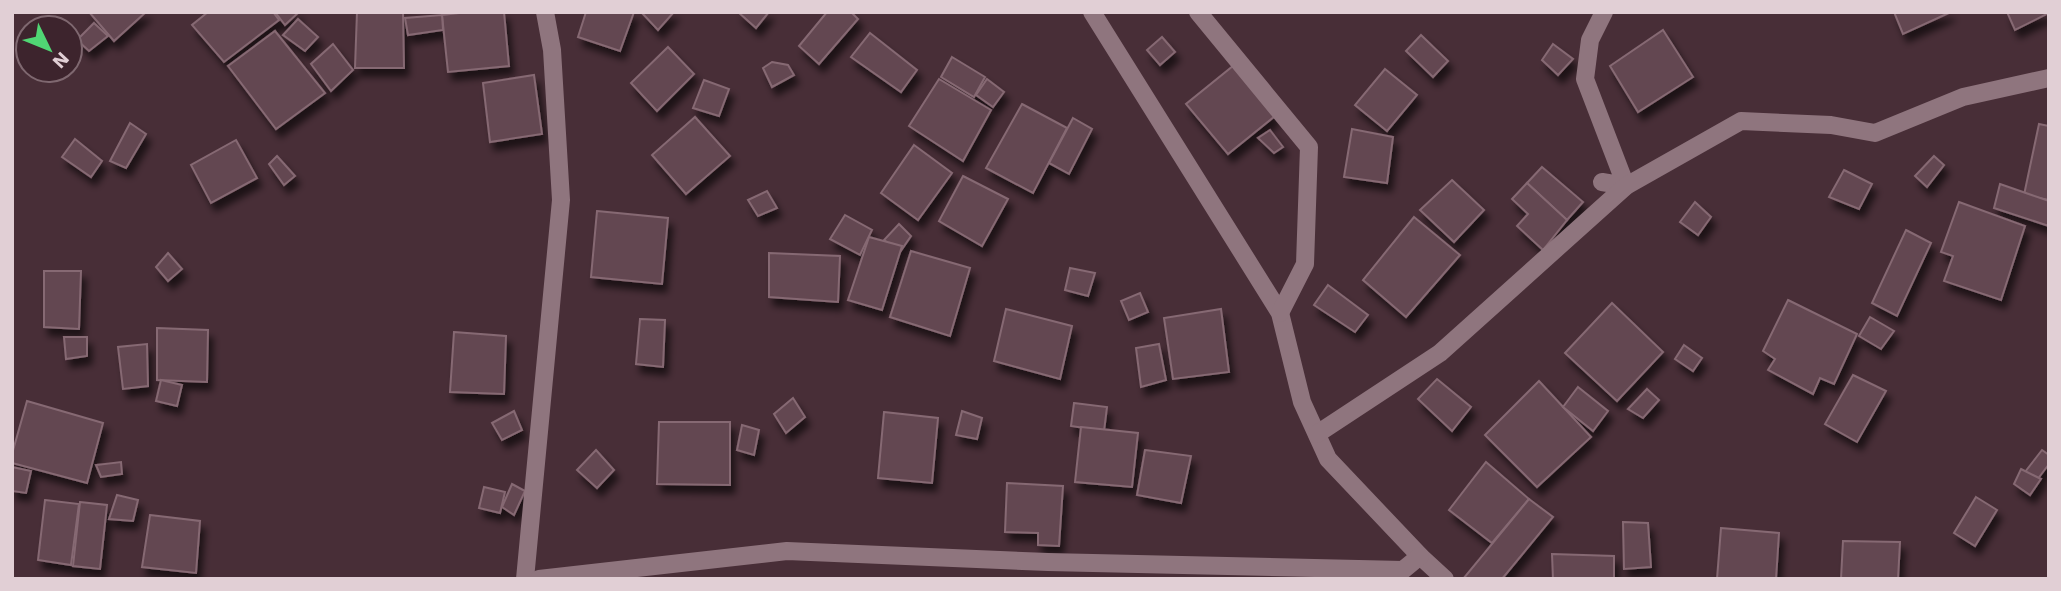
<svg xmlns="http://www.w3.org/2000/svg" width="2061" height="591" font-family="'Work Sans',sans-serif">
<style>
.building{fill:#634751;stroke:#866973;stroke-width:2;filter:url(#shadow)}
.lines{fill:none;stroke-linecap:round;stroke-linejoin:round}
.minor{stroke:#8f757e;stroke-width:18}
</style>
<defs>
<filter id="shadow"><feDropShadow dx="4.5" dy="8" stdDeviation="3.5" flood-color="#0009"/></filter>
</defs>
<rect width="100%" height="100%" fill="#482e37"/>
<g class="building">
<path d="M89,12H146L114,41Z"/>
<path d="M208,12H273L279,20L224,62L192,25Z"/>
<path d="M275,12H299L285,25Z"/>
<path d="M357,12L403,13L404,68H355Z"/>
<path d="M468,12H504L509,66L448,72L442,15Z"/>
<path d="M586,12H634L620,51L578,37Z"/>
<path d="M641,12H674L658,30Z"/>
<path d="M738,12H769L756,28Z"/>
<path d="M827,12H851L858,19L819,64L799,46Z"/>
<path d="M1894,12H1951L1903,34Z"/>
<path d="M2007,12H2049V13L2015,30Z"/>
<path d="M442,15L443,30L408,35L405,18Z"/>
<path d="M298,19L318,37L305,51L283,35Z"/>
<path d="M94,23L108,36L89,51L77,40Z"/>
<path d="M1663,30L1693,77L1638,112L1610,66Z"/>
<path d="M275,31L325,93L276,129L228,66Z"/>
<path d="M870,33L917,70L901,92L851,57Z"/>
<path d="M1421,35L1448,61L1433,77L1406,51Z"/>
<path d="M1162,37L1175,52L1160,65L1147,50Z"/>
<path d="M333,44L353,70L331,91L311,64Z"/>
<path d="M1553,44L1573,59L1558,75L1542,60Z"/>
<path d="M668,47L694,74L657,111L631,83Z"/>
<path d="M952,57L985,77L974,97L941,77Z"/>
<path d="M772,62L788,65L794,75L772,87L763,68Z"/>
<path d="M1233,66L1275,116L1228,154L1186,104Z"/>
<path d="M1385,69L1417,95L1387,131L1355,105Z"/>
<path d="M534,75L542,134L490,142L483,83Z"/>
<path d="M939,79L991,110L963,161L909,126Z"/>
<path d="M987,79L1004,92L993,107L976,95Z"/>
<path d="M704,80L729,89L719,116L693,108Z"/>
<path d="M1022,104L1067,128L1033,193L986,168Z"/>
<path d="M695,117L730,156L686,194L652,155Z"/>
<path d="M1073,118L1092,129L1069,174L1049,163Z"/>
<path d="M130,123L146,134L126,168L110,161Z"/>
<path d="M2039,124L2049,126V200L2024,195Z"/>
<path d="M1352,129L1393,137L1387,183L1344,177Z"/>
<path d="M1270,130L1283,147L1274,153L1258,138Z"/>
<path d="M75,139L102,161L91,177L62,157Z"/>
<path d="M236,140L257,178L211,203L191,165Z"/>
<path d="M914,145L952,173L918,220L881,193Z"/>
<path d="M277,156L295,176L284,185L269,164Z"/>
<path d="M1934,156L1944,165L1927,187L1915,176Z"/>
<path d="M1542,167L1583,202L1567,220L1527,183Z"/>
<path d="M1844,170L1872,184L1859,209L1829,197Z"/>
<path d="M963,176L1008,199L982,246L939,221Z"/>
<path d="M1452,180L1484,210L1454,242L1420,210Z"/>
<path d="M1527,183L1567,220L1543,250L1517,226L1528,214L1512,199Z"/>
<path d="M2000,184L2049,201V226L1994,208Z"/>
<path d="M767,191L777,208L758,216L748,200Z"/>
<path d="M1695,202L1711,217L1698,235L1680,222Z"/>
<path d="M1959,202L2025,226L2001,300L1944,281L1953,256L1941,252Z"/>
<path d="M597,211L668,218L662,284L591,277Z"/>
<path d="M845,215L872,230L860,255L830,239Z"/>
<path d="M1414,217L1460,255L1406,317L1363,280Z"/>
<path d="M899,224L911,236L900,252L884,240Z"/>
<path d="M1906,230L1931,243L1897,316L1872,303Z"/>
<path d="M869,237L902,246L882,310L848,300Z"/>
<path d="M911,251L970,268L950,336L890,317Z"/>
<path d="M168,253L182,269L168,281L156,267Z"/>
<path d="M769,253L840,256L838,302L769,297Z"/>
<path d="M1070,268L1095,273L1088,296L1065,290Z"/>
<path d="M44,271H81L79,329L44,327Z"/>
<path d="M1328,285L1368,315L1355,332L1314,305Z"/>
<path d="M1140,293L1148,312L1129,320L1121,301Z"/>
<path d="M1788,300L1857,334L1834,384L1820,378L1813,394L1768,370L1775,359L1763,351Z"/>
<path d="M1612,303L1663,352L1617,401L1565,353Z"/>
<path d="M1006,309L1072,326L1060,379L994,361Z"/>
<path d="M1221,309L1229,372L1173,379L1164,318Z"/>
<path d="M1870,317L1894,331L1881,349L1859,336Z"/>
<path d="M640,319L665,320L663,367L636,364Z"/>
<path d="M157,328L208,330L207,382L157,380Z"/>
<path d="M454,332L506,336L504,394L450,392Z"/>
<path d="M64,337H87V356L66,359Z"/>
<path d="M147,344L148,386L123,389L118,347Z"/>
<path d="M1159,344L1166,380L1141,387L1136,348Z"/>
<path d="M1684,345L1702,358L1693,371L1675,359Z"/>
<path d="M1853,375L1886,391L1857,442L1825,424Z"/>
<path d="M1437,379L1471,407L1452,431L1418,399Z"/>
<path d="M161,380L182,385L177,406L156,401Z"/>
<path d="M1539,381L1591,437L1537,487L1485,435Z"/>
<path d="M1578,387L1608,411L1593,431L1563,407Z"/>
<path d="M1647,389L1659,400L1643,418L1628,409Z"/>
<path d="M793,398L805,417L786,433L774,414Z"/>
<path d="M27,401L103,423L87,483L12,463V454Z"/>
<path d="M1074,403L1107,407L1104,431L1071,426Z"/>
<path d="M514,411L522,430L502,440L492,423Z"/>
<path d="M962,411L982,418L977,439L956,435Z"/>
<path d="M884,412L938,418L932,483L878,478Z"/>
<path d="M659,422H730V485L657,484Z"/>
<path d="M742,425L759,430L754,455L737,450Z"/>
<path d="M1081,427L1138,433L1132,487L1075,482Z"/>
<path d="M596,450L614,470L597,488L577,470Z"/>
<path d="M1145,450L1191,456L1181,503L1137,495Z"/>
<path d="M2042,450L2049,455V464L2037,480L2025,472Z"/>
<path d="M121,462L122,474L101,477L96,465Z"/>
<path d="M1486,462L1529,499L1492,543L1449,510Z"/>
<path d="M12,467L31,471L26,493L12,491Z"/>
<path d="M2021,469L2041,479L2030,495L2014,484Z"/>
<path d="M1007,483L1063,486L1059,546L1038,545V533L1005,532Z"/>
<path d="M512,484L525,491L514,515L502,507Z"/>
<path d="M484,487L505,492L500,513L479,508Z"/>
<path d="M117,495L138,500L133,521L109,519Z"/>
<path d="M1976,497L1997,510L1975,546L1954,533Z"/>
<path d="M1529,499L1553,517L1502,579H1463Z"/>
<path d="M45,500L79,504L71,565L38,560Z"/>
<path d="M80,502L107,505L100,569L73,566Z"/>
<path d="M150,515L200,521L196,573L142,567Z"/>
<path d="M1623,522L1648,523L1651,567L1624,569Z"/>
<path d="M1721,528L1779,533L1776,579H1717Z"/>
<path d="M1843,541L1900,542L1898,579H1841Z"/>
<path d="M1552,554L1614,556V579H1553Z"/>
</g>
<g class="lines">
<g class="minor">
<path d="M1092,12L1280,313L1302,402L1328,459L1420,556L1445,579"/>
<path d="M1198,12L1309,147L1305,264L1280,313"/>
<path d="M1602,182L1626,186L1585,79L1590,40L1604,12"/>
<path d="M1317,434L1440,353L1626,186L1741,121L1831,125L1875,133L1963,97L2049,78"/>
<path d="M525,579L561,200L552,50L545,12"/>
<path d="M539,579L787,551L1048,562L1403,570L1420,556"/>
</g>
</g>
<rect width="2061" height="591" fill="none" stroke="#e1cfd5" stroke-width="28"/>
<g transform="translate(49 49) rotate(133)"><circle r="33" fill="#3d242d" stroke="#7f6870" stroke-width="2"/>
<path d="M0-5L12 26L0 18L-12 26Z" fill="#50d674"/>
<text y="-10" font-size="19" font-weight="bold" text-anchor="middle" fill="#e1cfd5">N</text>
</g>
</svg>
